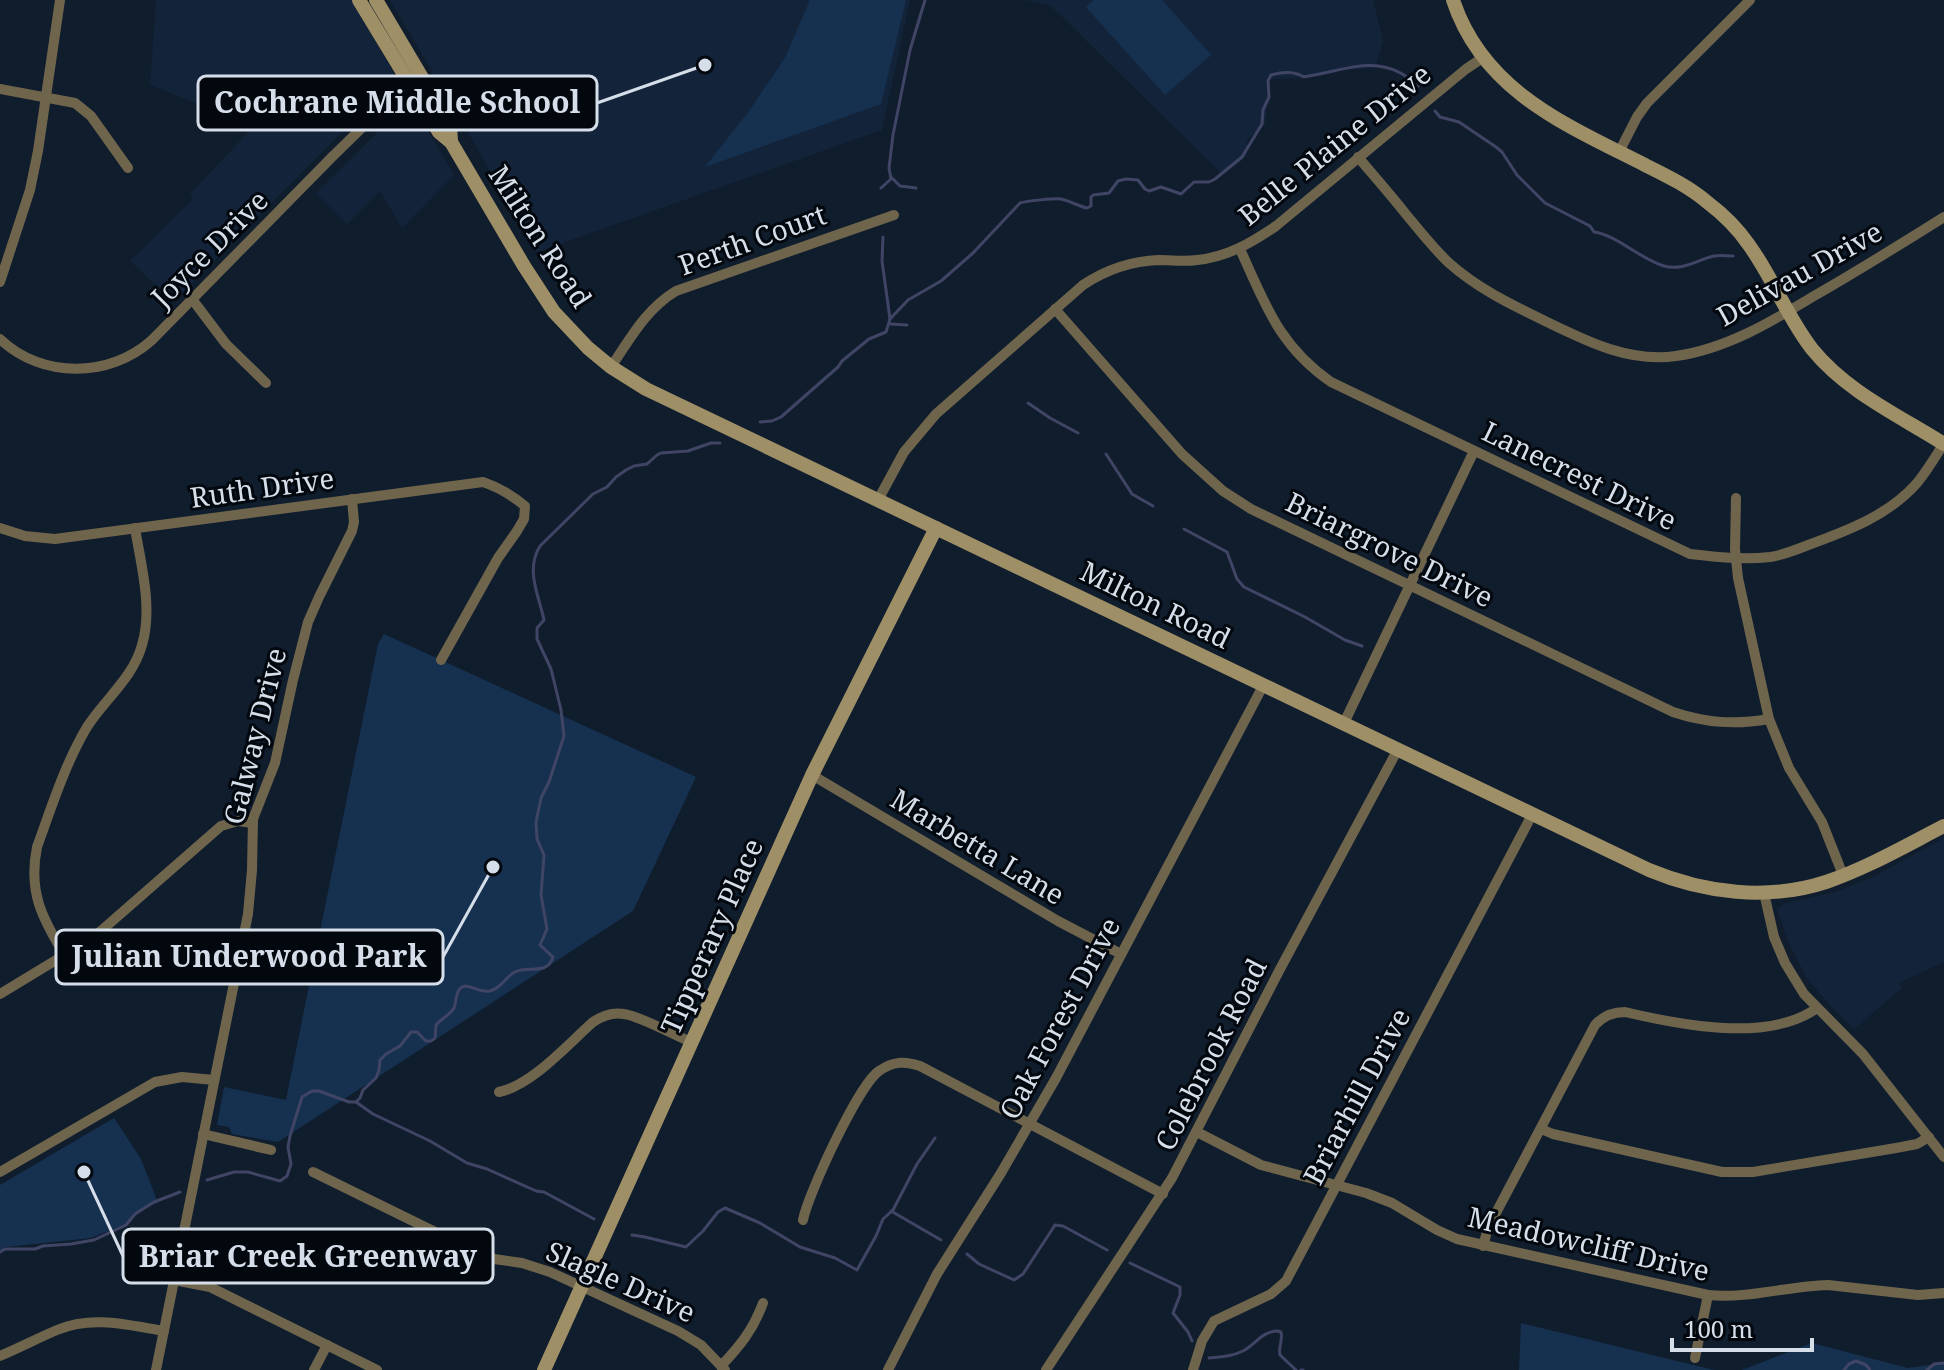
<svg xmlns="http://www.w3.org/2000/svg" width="1944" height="1370" font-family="'Noto Serif',serif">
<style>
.built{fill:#13243a}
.green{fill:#163150}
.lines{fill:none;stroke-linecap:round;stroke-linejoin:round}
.stream{stroke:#404565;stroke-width:3}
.street{stroke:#6f654d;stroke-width:10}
.secondary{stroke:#9f8f67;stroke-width:14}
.labels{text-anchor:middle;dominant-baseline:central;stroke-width:6;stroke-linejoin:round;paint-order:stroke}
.street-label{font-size:28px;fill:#d5dee9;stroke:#03070e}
.leader{fill:none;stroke:#d5dee9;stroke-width:3}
.callout-dot{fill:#d5dee9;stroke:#03070e;stroke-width:3}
.callout{fill:#03070e;stroke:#d5dee9;stroke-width:3}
.callout-label{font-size:30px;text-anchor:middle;font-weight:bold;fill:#d5dee9}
</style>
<rect width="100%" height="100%" fill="#101d2d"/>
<g class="built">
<path d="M156,0H352L395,75L394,80L173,302L130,261L193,199L190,194L254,126L150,85Z"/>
<path d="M390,0H910L882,130L537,252L511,213V206Z"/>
<path d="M1025,0H1373L1383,41L1375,68L1326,71L1308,78L1269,79L1265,125L1247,140V156L1223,175L1050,5Z"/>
<path d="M412,104L454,175L402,228L380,191L347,224L316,193L405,105Z"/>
<path d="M1944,838V962L1899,983L1902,988L1854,1029L1829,1004L1808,980L1789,944L1777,909L1783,904L1838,891L1873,877Z"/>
</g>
<g class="green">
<path d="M810,0H906L881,104L705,167L749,111L785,58Z"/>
<path d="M1094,0H1162L1211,55L1165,95L1086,7Z"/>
<path d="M384,634L696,777L633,911L278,1142L232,1134L229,1127L217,1125L224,1087L286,1100L378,644Z"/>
<path d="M114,1118L141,1159L158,1203L141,1209L126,1224L91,1238L6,1247L0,1250V1185Z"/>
<path d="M1521,1323L1714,1370H1519Z"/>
<path d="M1812,1343L1908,1368L1944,1363V1370H1742Z"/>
</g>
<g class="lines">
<g class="stream">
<path d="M1435,111L1440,117L1459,122L1496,147L1502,152L1517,175L1545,203L1590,226L1594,232C1617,235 1640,259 1664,266C1682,271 1697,260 1714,256C1720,255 1727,256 1733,256"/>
<path d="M892,178L900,186L916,188"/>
<path d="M881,188L891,179L889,168L893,135L910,50L925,0"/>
<path d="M890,319L908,300L941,281L973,253L1020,203C1026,201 1056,198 1061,199C1070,201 1078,206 1087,208L1091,206V197L1093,195L1109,193L1118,181L1126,179L1138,180L1145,189L1149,191L1161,187L1181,194L1194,182H1209L1215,179L1242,157L1262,124L1263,110L1269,97L1268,81L1271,75C1279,73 1289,71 1297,74C1306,76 1299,78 1309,76C1350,69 1383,52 1418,86"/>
<path d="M891,324L907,325"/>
<path d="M1028,403L1050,418L1078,433"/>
<path d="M760,422L772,421L781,417L838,367L842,361L869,339L886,332L890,319L882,261L883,237"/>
<path d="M1106,454L1132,494L1153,506"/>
<path d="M1184,529L1227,552L1237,579L1244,587L1305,617L1345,640L1362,646"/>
<path d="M356,1102L360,1098L363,1090L376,1078L379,1070L380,1060L386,1054L400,1046L411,1032H417L426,1041H431L435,1038L436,1025C441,1019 450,1015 454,1008C457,1001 455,988 465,986C473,986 479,993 490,991C502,988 505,977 515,972C528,965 547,976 553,957L540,945L547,929L541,895L544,855L537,839L536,822L541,798L549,782L564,736L561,710L551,669L537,639V628L544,620C539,596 525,570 540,546L593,494L607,487L616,477L626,470L634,466L647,464L657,455L661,453L688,451L711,443H720"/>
<path d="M207,1180L234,1172H248L280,1181L287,1176L291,1164L288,1147L290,1136L302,1097L312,1091H319L349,1102H356L373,1114L430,1141L467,1163L487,1169L536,1191L544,1192L594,1219"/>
<path d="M891,1211L941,1240"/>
<path d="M632,1235L645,1237L686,1247L703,1231L718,1212L725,1208L760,1223L800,1247L835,1258L857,1270L876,1236L883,1219L893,1210L917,1164L935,1138"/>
<path d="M0,1252L5,1249H35L43,1246L71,1244L94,1240L126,1225L135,1214L154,1202L180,1192"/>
<path d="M967,1254L979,1264L1014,1280L1023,1274L1055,1225L1063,1226L1107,1250"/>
<path d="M1130,1263L1180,1287V1295L1173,1313L1188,1332L1192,1341"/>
<path d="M1209,1358C1221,1357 1233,1356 1243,1351C1256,1344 1262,1331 1278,1331L1281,1332C1283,1341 1278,1347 1280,1355L1296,1370"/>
<path d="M1301,1370H1303"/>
<path d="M1844,1370L1849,1364L1856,1361L1866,1365L1870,1370"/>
<path d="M1927,1370L1934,1364L1944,1363"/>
</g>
<g class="street">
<path d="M0,89L75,103L91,116L128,168"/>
<path d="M1619,152L1637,117L1647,103L1750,0"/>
<path d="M1358,157C1374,176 1390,194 1405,213C1419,230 1433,248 1449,263C1477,288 1510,304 1543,320C1584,340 1628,363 1676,356C1726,349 1771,322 1814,296C1858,271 1901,244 1944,217"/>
<path d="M1240,249C1265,304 1279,346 1331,382L1690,554C1716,557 1743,560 1770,557C1784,555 1798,549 1811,544C1849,530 1889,515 1917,483C1927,471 1936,456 1944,443"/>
<path d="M0,282L30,190L38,151L60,0"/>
<path d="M192,299L226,344L266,383"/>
<path d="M1055,309L1182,454L1223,491L1251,509L1673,712C1706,723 1735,725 1769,719"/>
<path d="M0,339C42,379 110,378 152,340L332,157L413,78"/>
<path d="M611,367C630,339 646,309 676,291L894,215"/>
<path d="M1736,498L1735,549L1738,578L1769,719L1789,768L1822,822L1843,875"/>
<path d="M878,500L904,452L936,414L1083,285C1107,269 1131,261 1159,260C1172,260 1184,262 1197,260C1227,257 1251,243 1276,226L1466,69L1484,57"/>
<path d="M0,528L25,536L55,539L483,482C498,487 513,496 525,506L524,519L517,531L498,558L441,660"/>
<path d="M1344,723L1474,451"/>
<path d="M812,775L1058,921L1121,954"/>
<path d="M1764,893L1774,937L1785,963L1804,994L1863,1054L1944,1157"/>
<path d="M65,956C42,918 28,892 37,847C52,806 65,764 87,727C105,699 133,678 142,645C153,608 141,565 135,528"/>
<path d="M0,994L94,937L221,826L238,821L253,823"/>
<path d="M499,1092C532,1085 567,1045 593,1022C602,1016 613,1012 624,1014C640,1016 674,1035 691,1042"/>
<path d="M1541,1129L1553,1134L1722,1172H1753L1896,1148L1917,1144L1929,1137"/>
<path d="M1197,1132L1261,1165L1366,1193L1392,1203L1437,1230L1457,1239L1708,1295C1748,1299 1788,1286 1828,1285L1918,1295L1944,1293"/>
<path d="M203,1134L271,1150"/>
<path d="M0,1172L155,1082L182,1077L214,1080"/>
<path d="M313,1172L474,1251L494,1259L522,1263L550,1272L678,1331L701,1345L725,1370"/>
<path d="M803,1220C808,1194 859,1084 879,1071C893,1061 905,1061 920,1066L1163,1194"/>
<path d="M1483,1246L1488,1228L1595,1025C1603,1016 1613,1012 1625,1012C1680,1025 1769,1043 1817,1008"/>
<path d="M174,1280L210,1287L377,1370"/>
<path d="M0,1356C19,1348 38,1338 57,1330C92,1315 128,1325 164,1331"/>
<path d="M1695,1358L1708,1295"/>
<path d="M721,1366C740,1346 753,1330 763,1303"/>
<path d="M156,1370L248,914L252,870L253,819L275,763L293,680L308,622L319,597L352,531L354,522L352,499"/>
<path d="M314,1370L327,1345"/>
<path d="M888,1370L937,1274L1001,1173L1056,1078L1264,684"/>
<path d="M1046,1370L1172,1178L1279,971L1398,749"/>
<path d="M1193,1370L1202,1341L1214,1321L1271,1294L1286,1281L1533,813"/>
</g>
<g class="secondary">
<path d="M359,0L439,132L451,142L524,266L554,312L588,348L611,367L646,389L1649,870C1704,893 1768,901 1826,882C1867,868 1905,846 1944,826"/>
<path d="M376,0L450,125L451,142"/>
<path d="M1453,0C1483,91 1566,125 1645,165C1667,176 1688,186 1707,202C1723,214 1738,229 1749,245C1773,278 1787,317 1812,349C1847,392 1898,415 1944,444"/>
<path d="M544,1370L812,775L936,528"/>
</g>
</g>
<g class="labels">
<g class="street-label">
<text transform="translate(1334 144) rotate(-39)">Belle Plaine Drive</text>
<text transform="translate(541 236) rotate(57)">Milton Road</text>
<text transform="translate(752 239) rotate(-20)">Perth Court</text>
<text transform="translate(209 248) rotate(-45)">Joyce Drive</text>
<text transform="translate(1799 273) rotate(-29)">Delivau Drive</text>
<text transform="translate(1580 475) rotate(26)">Lanecrest Drive</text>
<text transform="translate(262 487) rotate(-8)">Ruth Drive</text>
<text transform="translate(1390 549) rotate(26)">Briargrove Drive</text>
<text transform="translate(1156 604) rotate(26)">Milton Road</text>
<text transform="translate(254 736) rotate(-76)">Galway Drive</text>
<text transform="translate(978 846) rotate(31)">Marbetta Lane</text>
<text transform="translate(711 936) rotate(-66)">Tipperary Place</text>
<text transform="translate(1059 1018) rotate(-62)">Oak Forest Drive</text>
<text transform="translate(1210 1054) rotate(-63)">Colebrook Road</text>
<text transform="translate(1356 1096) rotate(-62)">Briarhill Drive</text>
<text transform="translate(1589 1243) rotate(13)">Meadowcliff Drive</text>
<text transform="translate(621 1281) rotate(24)">Slagle Drive</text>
</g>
</g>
<path class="leader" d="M705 65L597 103M493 867L443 957M84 1172L123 1256"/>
<g class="callout-dot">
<circle cx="705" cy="65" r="8"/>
<circle cx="493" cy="867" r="8"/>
<circle cx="84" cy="1172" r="8"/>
</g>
<g class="callout">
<rect x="198" y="76" width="399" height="54" rx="8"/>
<rect x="56" y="930" width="387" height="54" rx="8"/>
<rect x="123" y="1229" width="370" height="54" rx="8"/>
</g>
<g class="callout-label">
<text x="397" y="113">Cochrane Middle School</text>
<text x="249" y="967">Julian Underwood Park</text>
<text x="308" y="1267">Briar Creek Greenway</text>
</g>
<path d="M1672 1338v12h140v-12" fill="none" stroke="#d5dee9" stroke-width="4"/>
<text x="1684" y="1338" font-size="24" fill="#d5dee9" stroke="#03070e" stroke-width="6" paint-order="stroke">100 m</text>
</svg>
